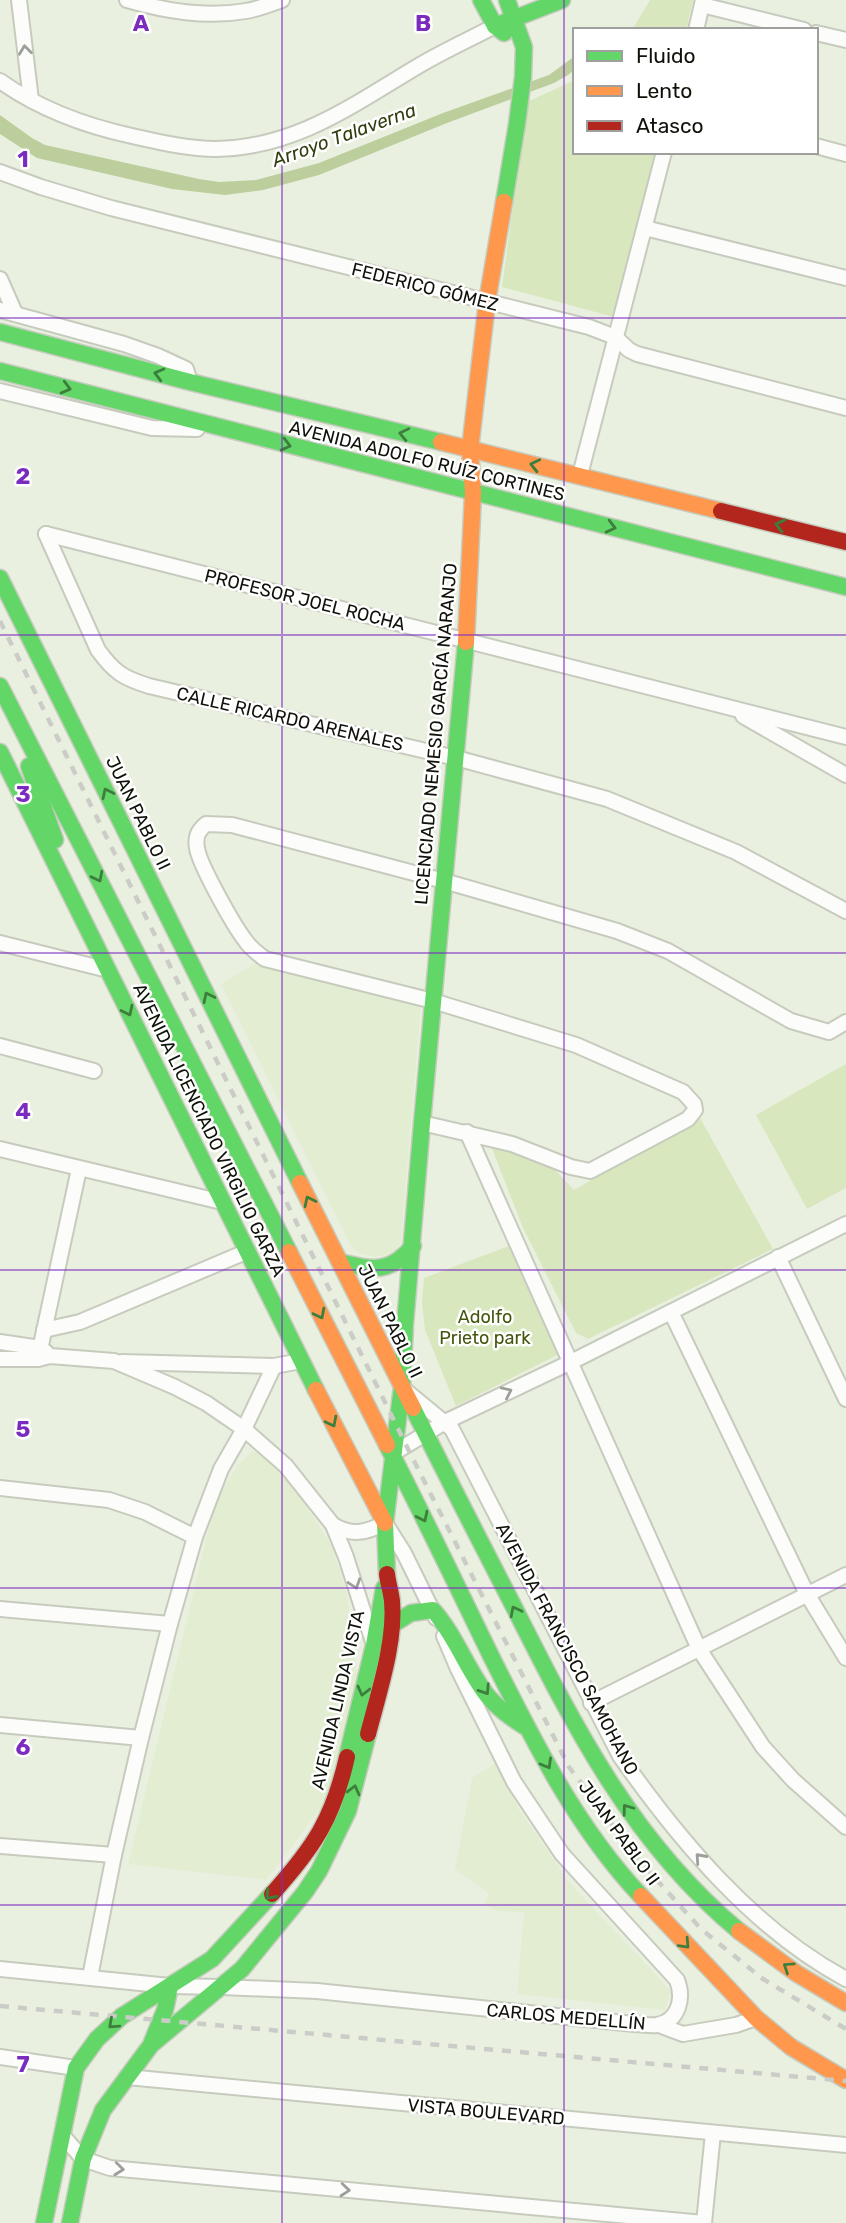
<svg xmlns="http://www.w3.org/2000/svg" width="846" height="2223" font-family="Rubik,sans-serif">
<style>
.built{fill:#e3edd2}
.green{fill:#d8e7bd}
.water{fill:#bcce9b}
.lines{fill:none;stroke-linecap:round;stroke-linejoin:round}
.street-casing{stroke:#c6cbbe;stroke-width:18}
.fast-casing{stroke:#c6cbbe;stroke-width:19}
.slow-casing{stroke:#c6cbbe;stroke-width:19}
.jam-casing{stroke:#c6cbbe;stroke-width:19}
.street{stroke:#fcfdfa;stroke-width:14}
.fast{stroke:#63d668;stroke-width:16}
.slow{stroke:#ff974d;stroke-width:16}
.jam{stroke:#b3261e;stroke-width:16}
.rail{stroke:#cbccc7;stroke-width:4.5;stroke-dasharray:9 9;stroke-linecap:butt}
.oneway{stroke:#9d9f9a}
.oneway2{stroke:#3d7e3d}
.grid{fill:none;stroke:#7b2cbf;stroke-width:2;stroke-opacity:0.55}
.labels{text-anchor:middle;dominant-baseline:central;stroke-width:5;stroke-linejoin:round;paint-order:stroke}
.street-label{font-size:18px;fill:#0f1209;stroke:#fff}
.park-label{font-size:18px;fill:#44560e;stroke:#fff}
.water-label{font-size:19px;font-style:italic;fill:#313f0e;stroke:#fff}
.grid-label{font-size:23px;text-anchor:middle;font-weight:bold;fill:#7b2cbf;stroke:#fff;stroke-width:5;stroke-linejoin:round;paint-order:stroke}
</style>
<rect width="100%" height="100%" fill="#eaf0e0"/>
<g class="built">
<path d="M254,964L421,1006L401,1242L394,1253L375,1257L361,1254L352,1248L221,984Z"/>
<path d="M252,1451L271,1459L304,1503L331,1544L347,1593L358,1682L328,1799L266,1880L128,1864L215,1502L237,1466Z"/>
<path d="M496,1763L518,1808L569,1882L671,1991L665,2010L517,1994L524,1912L495,1911L484,1903L489,1894L455,1869L472,1778Z"/>
</g>
<g class="green">
<path d="M650,0H693L686,30H632Z"/>
<path d="M575,80V152H655L614,317L502,287L527,102Z"/>
<path d="M846,1064V1188L807,1209L756,1115Z"/>
<path d="M700,1118L773,1249L588,1339L576,1333L523,1228L491,1146L523,1150L553,1168L574,1190Z"/>
<path d="M509,1246L561,1353L456,1406L425,1330L422,1302L424,1278Z"/>
</g>
<path class="water" d="M575,56V69L568,75L554,83L447,123L319,175L263,190L225,195L172,189L37,158L0,134V115L32,138L45,145L199,179L219,182L256,180L319,163L443,113L549,75Z"/>
<g class="lines">
<defs>
<g id="street">
<path d="M19,0L31,100"/>
<path d="M127,0C166,11 205,18 246,11C258,9 271,4 282,0"/>
<path d="M702,5L804,30"/>
<path d="M696,30L703,0"/>
<path d="M816,33L846,40"/>
<path d="M0,81C38,108 86,126 132,136C159,142 187,149 216,149C296,148 354,104 420,65C444,51 470,39 495,26"/>
<path d="M816,146L846,154"/>
<path d="M0,172L41,187L111,208L589,327L615,337L629,350L637,354L846,408"/>
<path d="M645,228L846,278"/>
<path d="M0,279L15,313"/>
<path d="M0,310L124,344L158,356L186,369L190,382"/>
<path d="M0,391L152,428L197,429"/>
<path d="M580,475L664,152"/>
<path d="M46,534L98,650C114,672 123,678 149,686L456,758L607,799L736,852L846,911"/>
<path d="M46,534L846,737"/>
<path d="M743,716L846,775"/>
<path d="M0,943L108,970"/>
<path d="M0,1046L94,1071"/>
<path d="M422,1123L512,1144L571,1167L590,1171L688,1119L695,1110L694,1104L683,1092L576,1045L433,1001L265,959C257,953 250,948 245,940C234,926 199,864 197,848C195,837 198,831 206,824L232,825L444,881L617,931L668,951L791,1021L829,1032L846,1022"/>
<path d="M467,1132L699,1649L763,1747L793,1780L846,1827"/>
<path d="M0,1149L222,1202"/>
<path d="M778,1257L846,1399"/>
<path d="M671,1312L807,1594L846,1658"/>
<path d="M44,1330L80,1322L248,1251"/>
<path d="M0,1342L40,1348L46,1352"/>
<path d="M0,1359H38L50,1356L114,1361L175,1387L206,1403L244,1429L286,1466L333,1525L346,1557L373,1642"/>
<path d="M38,1359L79,1169"/>
<path d="M122,1362L274,1366L301,1361"/>
<path d="M406,1391L452,1429L620,1756C679,1840 754,1930 846,1979"/>
<path d="M392,1454L445,1422L571,1362L846,1224"/>
<path d="M0,1488L109,1500L145,1512L195,1537"/>
<path d="M333,1525C352,1536 366,1533 385,1523L404,1553L436,1618"/>
<path d="M0,1609L170,1624"/>
<path d="M591,1703L846,1575"/>
<path d="M0,1725L141,1738"/>
<path d="M0,1846L114,1855"/>
<path d="M0,1969L170,1986L222,1987L317,1991L634,2024C641,2024 650,2026 657,2025C679,2021 684,1998 677,1980L562,1854L514,1782L458,1669L444,1636"/>
<path d="M90,1977L114,1855L141,1738L170,1624L195,1537L221,1469L244,1429L274,1366"/>
<path d="M659,2025L683,2034L736,2025L756,2018"/>
<path d="M0,2057L76,2068"/>
<path d="M127,2077L846,2145"/>
<path d="M63,2136L83,2159L110,2168L704,2223"/>
<path d="M704,2223L713,2133"/>
</g>
<g id="fast">
<path d="M481,0L495,26L504,33"/>
<path d="M495,26L562,0"/>
<path d="M504,202L517,124L523,77L524,47L507,0"/>
<path d="M0,332L190,382L441,442"/>
<path d="M0,371L846,587"/>
<path d="M0,578L300,1183"/>
<path d="M0,686L289,1252"/>
<path d="M0,752L316,1390"/>
<path d="M29,766L55,840"/>
<path d="M340,1262C373,1270 390,1274 413,1246"/>
<path d="M413,1408C446,1475 480,1541 514,1607C575,1728 633,1843 739,1931"/>
<path d="M387,1445C423,1515 457,1586 491,1656C533,1740 576,1827 641,1896"/>
<path d="M387,1574L385,1523L402,1387L405,1324L422,1123L466,642"/>
<path d="M392,1625L411,1613L433,1610C455,1635 466,1667 486,1694C497,1708 510,1717 524,1726"/>
<path d="M347,1757L374,1645L384,1588"/>
<path d="M152,2042L165,2010L170,1986"/>
<path d="M44,2223L76,2068L97,2039L122,2016L212,1959L272,1894"/>
<path d="M70,2223L83,2159L103,2110L151,2045L242,1969L305,1892L319,1871L348,1811L368,1734"/>
</g>
<g id="slow">
<path d="M441,442L721,511"/>
<path d="M466,642L473,493L470,449L487,302L504,202"/>
<path d="M300,1183L413,1408"/>
<path d="M289,1252L387,1445"/>
<path d="M316,1390L385,1523"/>
<path d="M641,1896L756,2018L791,2047L846,2080"/>
<path d="M739,1931L796,1973L846,2003"/>
</g>
<g id="jam">
<path d="M721,511L846,542"/>
<path d="M368,1734C378,1695 396,1641 392,1601C391,1592 388,1583 387,1574"/>
<path d="M272,1894C314,1847 333,1819 347,1757"/>
</g>
</defs>
<use href="#street" class="street-casing"/>
<use href="#fast" class="fast-casing"/>
<use href="#slow" class="slow-casing"/>
<use href="#jam" class="jam-casing"/>
<use href="#street" class="street"/>
<use href="#fast" class="fast"/>
<use href="#slow" class="slow"/>
<use href="#jam" class="jam"/>
<g class="rail">
<path d="M0,621L411,1455L569,1767L638,1859L701,1929L763,1979L846,2029"/>
<path d="M0,2006L846,2081"/>
</g>
</g>
<defs><path id="oneway-chevron" d="M-2-3.5L2.5 0L-2 3.5" fill="none" stroke-width="1.6" stroke-linecap="round" stroke-linejoin="round" transform="scale(1.75)"/></defs>
<g class="oneway">
<use href="#oneway-chevron" transform="translate(25 50) rotate(-97)"/>
<use href="#oneway-chevron" transform="translate(507 1392) rotate(-25)"/>
<use href="#oneway-chevron" transform="translate(355 1584) rotate(72)"/>
<use href="#oneway-chevron" transform="translate(700 1858) rotate(-132)"/>
<use href="#oneway-chevron" transform="translate(119 2169) rotate(6)"/>
<use href="#oneway-chevron" transform="translate(345 2190) rotate(5)"/>
</g>
<g class="oneway2">
<use href="#oneway-chevron" transform="translate(159 374) rotate(-165)"/>
<use href="#oneway-chevron" transform="translate(66 388) rotate(15)"/>
<use href="#oneway-chevron" transform="translate(404 434) rotate(-167)"/>
<use href="#oneway-chevron" transform="translate(286 445) rotate(14)"/>
<use href="#oneway-chevron" transform="translate(535 465) rotate(-167)"/>
<use href="#oneway-chevron" transform="translate(780 525) rotate(-166)"/>
<use href="#oneway-chevron" transform="translate(611 527) rotate(14)"/>
<use href="#oneway-chevron" transform="translate(107 793) rotate(-116)"/>
<use href="#oneway-chevron" transform="translate(98 877) rotate(63)"/>
<use href="#oneway-chevron" transform="translate(208 997) rotate(-116)"/>
<use href="#oneway-chevron" transform="translate(128 1011) rotate(64)"/>
<use href="#oneway-chevron" transform="translate(309 1201) rotate(-116)"/>
<use href="#oneway-chevron" transform="translate(320 1314) rotate(63)"/>
<use href="#oneway-chevron" transform="translate(332 1422) rotate(63)"/>
<use href="#oneway-chevron" transform="translate(423 1517) rotate(64)"/>
<use href="#oneway-chevron" transform="translate(515 1611) rotate(-117)"/>
<use href="#oneway-chevron" transform="translate(485 1690) rotate(57)"/>
<use href="#oneway-chevron" transform="translate(363 1691) rotate(104)"/>
<use href="#oneway-chevron" transform="translate(547 1764) rotate(60)"/>
<use href="#oneway-chevron" transform="translate(354 1790) rotate(-76)"/>
<use href="#oneway-chevron" transform="translate(627 1809) rotate(-126)"/>
<use href="#oneway-chevron" transform="translate(270 1895) rotate(132)"/>
<use href="#oneway-chevron" transform="translate(685 1944) rotate(47)"/>
<use href="#oneway-chevron" transform="translate(788 1967) rotate(-146)"/>
<use href="#oneway-chevron" transform="translate(113 2024) rotate(138)"/>
</g>
<path class="grid" d="M282,0V2223M564,0V2223M0,318H846M0,635H846M0,953H846M0,1270H846M0,1588H846M0,1905H846"/>
<g class="labels">
<g class="street-label">
<text transform="translate(425 287) rotate(14)">FEDERICO GÓMEZ</text>
<text transform="translate(427 461) rotate(14)">AVENIDA ADOLFO RUÍZ CORTINES</text>
<text transform="translate(305 600) rotate(14)">PROFESOR JOEL ROCHA</text>
<text transform="translate(290 719) rotate(13)">CALLE RICARDO ARENALES</text>
<text transform="translate(436 734) rotate(-85)">LICENCIADO NEMESIO GARCÍA NARANJO</text>
<text transform="translate(138 813) rotate(64)">JUAN PABLO II</text>
<text transform="translate(209 1130) rotate(64)">AVENIDA LICENCIADO VIRGILIO GARZA</text>
<text transform="translate(390 1321) rotate(64)">JUAN PABLO II</text>
<text transform="translate(567 1649) rotate(62)">AVENIDA FRANCISCO SAMOHANO</text>
<text transform="translate(338 1700) rotate(-77)">AVENIDA LINDA VISTA</text>
<text transform="translate(619 1833) rotate(54)">JUAN PABLO II</text>
<text transform="translate(566 2017) rotate(5)">CARLOS MEDELLÍN</text>
<text transform="translate(486 2112) rotate(5)">VISTA BOULEVARD</text>
</g>
<g class="park-label">
<text x="485" y="1317">Adolfo<tspan x="485" dy="21">Prieto park</tspan></text>
</g>
<g class="water-label">
<text transform="translate(344 135) rotate(-20)">Arroyo Talaverna</text>
</g>
</g>
<g class="grid-label">
<text x="141" y="31">A</text>
<text x="423" y="31">B</text>
<text x="23" y="167">1</text>
<text x="23" y="484">2</text>
<text x="23" y="802">3</text>
<text x="23" y="1119">4</text>
<text x="23" y="1437">5</text>
<text x="23" y="1755">6</text>
<text x="23" y="2072">7</text>
</g>
<rect x="573" y="28" width="245" height="126" fill="#ffffff" stroke="#9fa09d" stroke-width="2"/>
<rect x="587" y="51" width="35" height="10" fill="#63d668" stroke="#9fa09d" stroke-width="2"/>
<text x="636" y="63" font-size="21" fill="#0f1209">Fluido</text>
<rect x="587" y="86" width="35" height="10" fill="#ff974d" stroke="#9fa09d" stroke-width="2"/>
<text x="636" y="98" font-size="21" fill="#0f1209">Lento</text>
<rect x="587" y="121" width="35" height="10" fill="#b3261e" stroke="#9fa09d" stroke-width="2"/>
<text x="636" y="133" font-size="21" fill="#0f1209">Atasco</text>
</svg>
